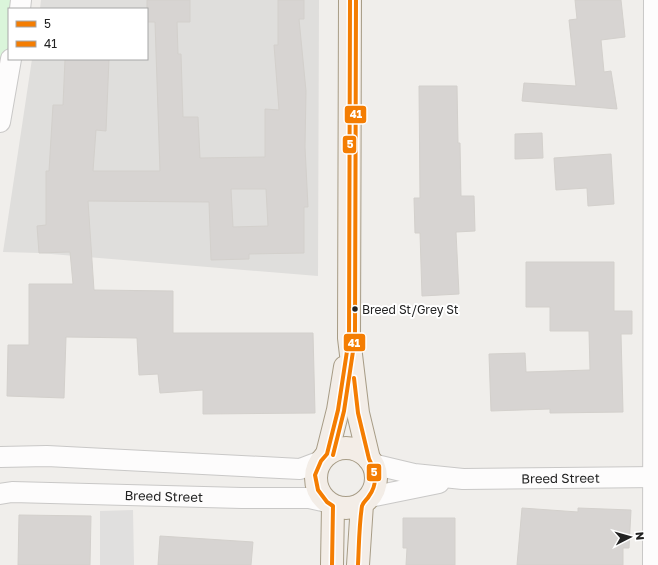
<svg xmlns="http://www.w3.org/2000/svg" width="658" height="565" font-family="'Golos Text',sans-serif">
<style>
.residential{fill:#dfdedc}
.park{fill:#daf5da}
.parking{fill:#e0dfde}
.building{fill:#d7d4d2;stroke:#d3d0cc;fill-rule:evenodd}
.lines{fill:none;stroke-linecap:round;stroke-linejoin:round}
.minor-casing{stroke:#c9c8c7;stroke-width:22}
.major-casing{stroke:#a79c86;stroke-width:24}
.minor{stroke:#fdfcfc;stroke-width:20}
.major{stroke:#f3ede7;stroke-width:22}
.bus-1-casing{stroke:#fff;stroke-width:7}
.bus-2-casing{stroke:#fff;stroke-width:7}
.bus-1{stroke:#f47d02;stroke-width:4}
.bus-2{stroke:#f47d02;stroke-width:4}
.bus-dot{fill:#222;stroke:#fff;stroke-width:1.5}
.labels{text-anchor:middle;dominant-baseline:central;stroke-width:4;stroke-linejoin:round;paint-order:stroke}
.bus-label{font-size:12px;fill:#222;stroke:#fff;text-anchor:start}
.street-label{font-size:13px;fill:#222;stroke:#fff}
.line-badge{stroke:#fff;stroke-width:1.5}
.badge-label{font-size:11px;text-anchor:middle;font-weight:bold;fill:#fff}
</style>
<rect width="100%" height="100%" fill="#f0eeeb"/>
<path class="residential" d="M41,0H319L318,276L39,253L3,252L32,59H147V9H40Z"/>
<path class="park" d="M0,0H23L21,9H9V59L0,131Z"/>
<path class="parking" d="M133,510L134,565H100V511Z"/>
<g class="building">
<path d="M147,0H190V22H177L178,54H181L183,117H198L200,158L265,157V109L279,110L274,45H278V0H304V19H299L306,91L305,147L308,207H304V253L249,254V259L211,260L209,202L88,201L94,290L173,291V333H313L315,413L203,414V390L160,393L158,374L139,375L137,338L66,337L64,398L7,396L8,345H29V284H73L70,252L39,253L37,226L46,225V171H49L53,105H63L65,59H109L106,131L96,130L93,171H160L155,22H147ZM231,189H266L268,226L233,227Z"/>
<path d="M575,0H621L625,37L601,40L604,72L611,71L617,109L522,101L524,83L576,86L569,20L577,19Z"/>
<path d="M419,86H457L458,143H460L461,196H474L475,231L456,232L459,294L422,296L420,233H415L414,198H420Z"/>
<path d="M542,133L543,158L515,159V134Z"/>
<path d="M611,154L614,204L588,206L587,188L556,190L554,158Z"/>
<path d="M526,262H614V311H632V334H621L623,412L550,413V409L491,411L489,354L525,353L526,372L590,370L589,331H550V307H526Z"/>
<path d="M522,508L578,512V508L631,510L629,548H623V565H517Z"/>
<path d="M19,515L91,516L90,565H18Z"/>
<path d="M403,518H455V565H406L407,548H403Z"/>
<path d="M160,536L253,542L251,565H158Z"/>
</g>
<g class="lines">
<defs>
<g id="minor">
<path d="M20,9L21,0"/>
<path d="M0,122L11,59"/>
<path d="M0,457L47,456L300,469L321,461"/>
<path id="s1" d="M372,464L414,474L463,479L658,477"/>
<path id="s2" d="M0,494L12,492L242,498H309L327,502"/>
<path d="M370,497L439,483"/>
<path d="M653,565L654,0"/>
</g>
<g id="major">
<path d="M350,0L349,338L358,413L369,459"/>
<circle cx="346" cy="478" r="30"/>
<path d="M327,454L338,410L345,367"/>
<path d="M332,565L333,506"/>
<path d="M358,565L362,504"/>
</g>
</defs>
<use href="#minor" class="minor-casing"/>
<use href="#major" class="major-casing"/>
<use href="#minor" class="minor"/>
<use href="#major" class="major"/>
<defs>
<g id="bus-1">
<path d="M354,378L358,413L369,459C376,472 378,484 369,496C367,500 363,502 362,506C359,525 359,546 358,565"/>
<path d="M332,565L333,506L327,502L318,490L315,475L321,461L327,454L338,410L349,338L350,0"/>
</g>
<path id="bus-2" d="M333,455L344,411L355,338L356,0"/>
</defs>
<use href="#bus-1" class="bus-1-casing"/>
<use href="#bus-2" class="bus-2-casing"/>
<use href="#bus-1" class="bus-1"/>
<use href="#bus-2" class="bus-2"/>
</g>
<circle class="bus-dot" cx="355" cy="309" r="3.5"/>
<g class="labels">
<g class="bus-label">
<text x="362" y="309">Breed St/Grey St</text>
</g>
<g class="street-label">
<text stroke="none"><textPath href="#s1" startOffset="190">Breed Street</textPath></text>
<text stroke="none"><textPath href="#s2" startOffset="164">Breed Street</textPath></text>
</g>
</g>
<g class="line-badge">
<rect x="344" y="105" width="23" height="19" rx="4" fill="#f47d02"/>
<rect x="342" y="135" width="15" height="19" rx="4" fill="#f47d02"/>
<rect x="343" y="333" width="23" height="19" rx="4" fill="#f47d02"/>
<rect x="366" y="463" width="16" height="19" rx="4" fill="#f47d02"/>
</g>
<g class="badge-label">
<text x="356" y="118">41</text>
<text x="350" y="148">5</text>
<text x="354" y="347">41</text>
<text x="374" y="476">5</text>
</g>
<rect x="8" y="8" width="140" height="52" fill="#ffffff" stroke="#a7a7a7"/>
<rect x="16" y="21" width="20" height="6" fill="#f47d02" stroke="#a7a7a7"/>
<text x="44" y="28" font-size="12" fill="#222222">5</text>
<rect x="16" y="41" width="20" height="6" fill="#f47d02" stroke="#a7a7a7"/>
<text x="44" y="48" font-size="12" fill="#222222">41</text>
<g transform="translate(630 537) rotate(84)" stroke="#ffffff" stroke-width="3" paint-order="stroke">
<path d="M0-3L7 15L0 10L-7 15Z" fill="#222222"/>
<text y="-6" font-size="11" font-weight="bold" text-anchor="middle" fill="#222222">N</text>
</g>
</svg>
